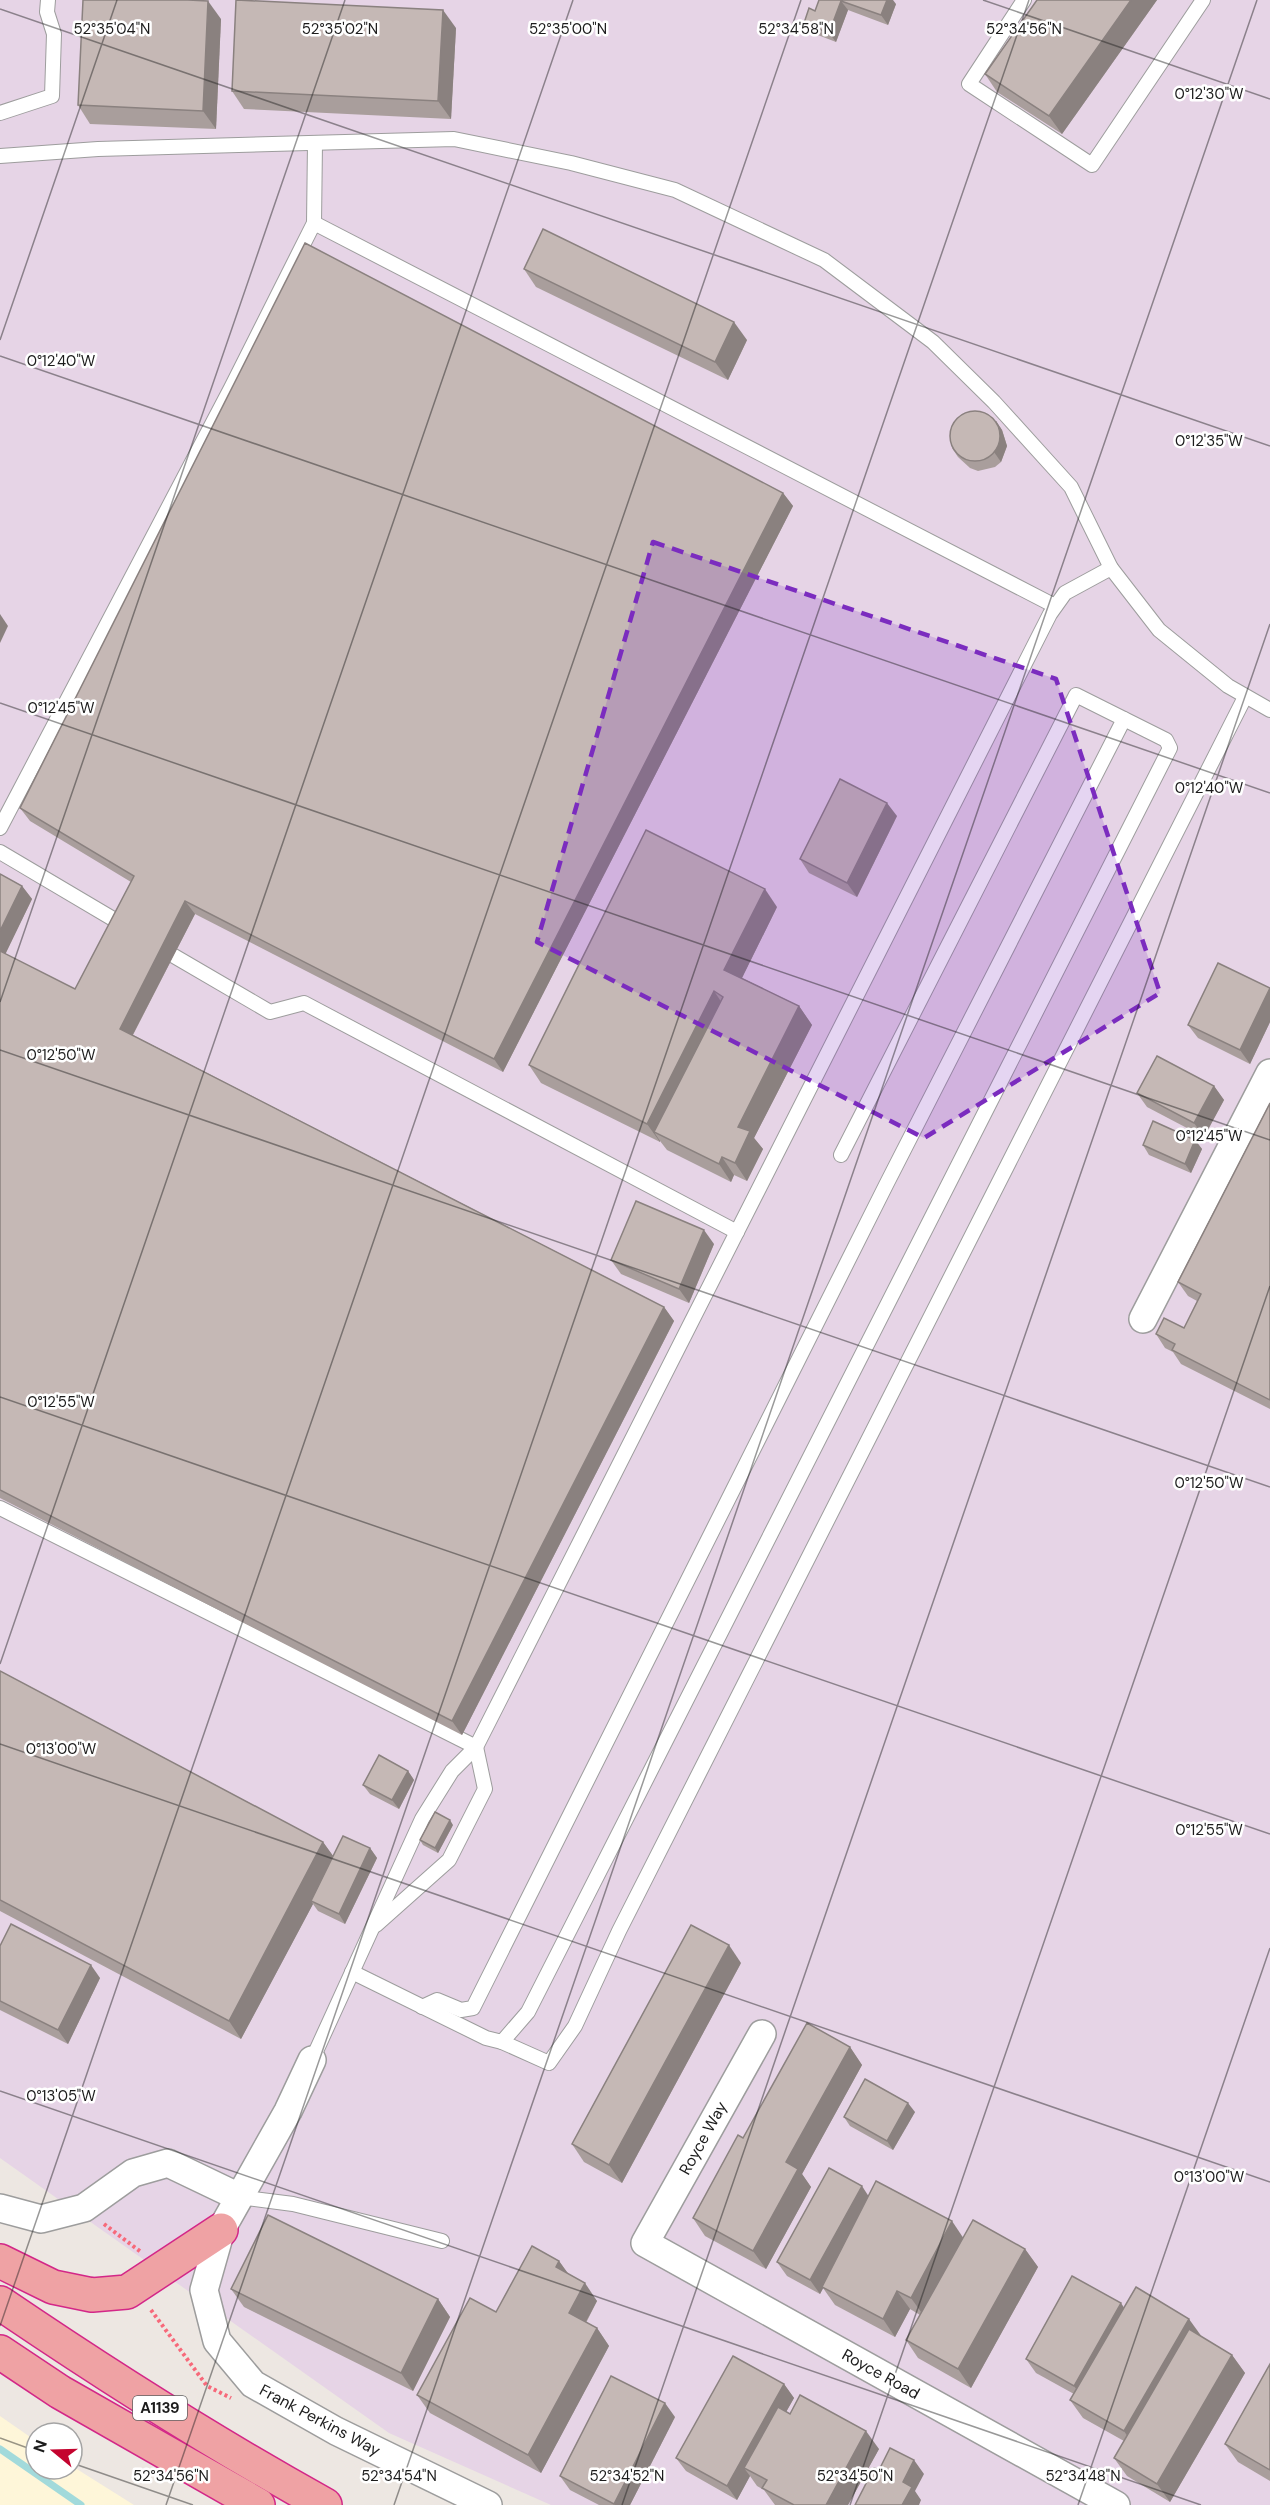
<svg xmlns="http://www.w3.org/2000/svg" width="1270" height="2505" font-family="'DM Sans',sans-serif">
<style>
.industrial{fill:#e6d4e6}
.education{fill:#fef6d9}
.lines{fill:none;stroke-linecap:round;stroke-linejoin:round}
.stream{stroke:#a2dadb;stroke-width:7}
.service-casing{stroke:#9d9d9d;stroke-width:16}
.minor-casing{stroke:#9d9d9d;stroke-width:30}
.trunk-casing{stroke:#d32788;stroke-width:36}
.path{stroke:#f7697a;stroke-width:4;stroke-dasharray:3 3;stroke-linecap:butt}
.service{stroke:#fff;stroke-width:14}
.minor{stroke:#fff;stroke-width:27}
.trunk{stroke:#efa2a4;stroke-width:33}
.wall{fill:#a99e9c}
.shaded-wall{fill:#8a817f}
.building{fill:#c5b8b5;stroke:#8a817f;stroke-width:1.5}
.marked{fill:#7b2cbf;fill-opacity:0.2;stroke:#7b2cbf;stroke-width:4.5;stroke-dasharray:12 8;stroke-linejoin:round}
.ticks{fill:none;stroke:#1c1c1c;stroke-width:1.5;stroke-opacity:0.45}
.labels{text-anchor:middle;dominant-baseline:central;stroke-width:5;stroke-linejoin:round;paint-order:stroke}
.shield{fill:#fff;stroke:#606060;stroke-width:1.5}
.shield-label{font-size:15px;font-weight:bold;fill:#1c1c1c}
.street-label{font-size:16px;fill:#1c1c1c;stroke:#fff}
.ticks-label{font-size:15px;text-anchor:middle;fill:#1c1c1c;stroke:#fff;stroke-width:5;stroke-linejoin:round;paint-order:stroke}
</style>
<rect width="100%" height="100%" fill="#ede7e2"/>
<path class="industrial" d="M0,0H1270V2505H551L389,2433L0,2158Z"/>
<path class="education" d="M0,2416L36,2441V2469H72V2466L134,2505H0Z"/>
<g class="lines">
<path class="stream" d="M0,2449L81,2505"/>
<defs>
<g id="service">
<path d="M1024,0L969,84L1092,165L1203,0"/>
<path d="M0,113L52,96L54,34L47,12L48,0"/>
<path d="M0,156L98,149L454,139L571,163L675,190L824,260L933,342L994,402L1071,487L1111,568"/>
<path d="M314,223L315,143"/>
<path d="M0,828L231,388L314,223L1055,606"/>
<path d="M0,852L125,926"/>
<path d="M174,956L270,1012L304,1003L737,1232"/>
<path d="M0,1508L476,1747"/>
<path d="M376,1925L449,1860L485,1789L476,1747"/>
<path d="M352,1972L486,2038L502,2042L528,2012L1170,748L1166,740L1076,695L841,1155"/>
<path d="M422,2007L437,2000L461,2010L473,2008L886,1185L1124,719"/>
<path d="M502,2042L549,2063L575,2026L619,1931L1245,697"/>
<path d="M312,2060L422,1819L452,1771L476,1747L1050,614L1065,593L1111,568L1159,630L1228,686L1270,710"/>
<path d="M239,2197L293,2204L442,2241"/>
</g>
<g id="minor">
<path d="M1143,1319L1270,1073"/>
<path d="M762,2034L645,2243L1116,2505"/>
<path d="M312,2060L288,2111L221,2230L204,2290L217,2341L253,2384L336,2431L488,2505"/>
<path d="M0,2208L41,2219L84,2208L133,2173L168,2163L239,2197"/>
</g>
<g id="trunk">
<path d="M0,2261L53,2287L92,2295L127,2292L221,2230"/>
<path d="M0,2303C106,2375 213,2443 325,2505"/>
<path d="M0,2352L60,2392L258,2505"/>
</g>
</defs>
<use href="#service" class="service-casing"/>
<use href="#minor" class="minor-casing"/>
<use href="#trunk" class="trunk-casing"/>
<g class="path">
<path d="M104,2224L141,2252"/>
<path d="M151,2310L207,2386L231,2398"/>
</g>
<use href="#service" class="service"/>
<use href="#minor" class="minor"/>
<use href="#trunk" class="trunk"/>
</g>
<g class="wall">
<path d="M819,0L896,4L888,25L848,10L836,42L810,32L804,23L815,11Z"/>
<path d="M1037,0H1157L1062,134L997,92L985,74Z"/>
<path d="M221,19L216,129L90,124L78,105Z"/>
<path d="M456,28L451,119L244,109L232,91Z"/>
<path d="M524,269L747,340L728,380L536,287Z"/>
<path d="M996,421L1002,430L1007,446L1001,462L995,467L978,471L970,468L958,457L952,448Z"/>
<path d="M783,493L793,506L503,1072L195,914L133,1035L664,1307L674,1321L462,1735L0,1498V874L22,886L32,899L5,954L75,989L131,882L30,821L20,808Z"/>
<path d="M897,816L857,897L809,873L800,859Z"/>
<path d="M777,907L742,978L799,1006L812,1025L754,1138L763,1149L747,1181L734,1175L731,1182L667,1150L660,1141V1142L541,1083L529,1065Z"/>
<path d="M1270,988V1022L1250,1064L1198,1038L1188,1025Z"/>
<path d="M1214,1086L1224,1100L1204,1137L1147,1107L1137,1093Z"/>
<path d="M1270,1103V1409L1181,1364L1173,1352L1165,1348L1156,1334L1184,1328L1197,1301L1188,1296L1178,1282Z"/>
<path d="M1195,1140L1202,1149L1191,1173L1149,1155L1143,1145Z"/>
<path d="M714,1244L689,1303L621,1274L611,1260Z"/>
<path d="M0,1671L323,1842L333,1856L370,1848L377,1858L345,1924L318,1911L313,1904L241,2039L0,1911Z"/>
<path d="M408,1771L414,1780L399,1809L370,1794L363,1785Z"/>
<path d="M453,1825L438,1853L423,1845L420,1840Z"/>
<path d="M0,1946L100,1978L68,2044L0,2010Z"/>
<path d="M741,1963L622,2183L584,2162L572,2144Z"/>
<path d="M850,2047L862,2065L802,2174L811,2187L766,2269L705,2236L693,2218L743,2138Z"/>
<path d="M915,2112L893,2150L850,2126L844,2117Z"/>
<path d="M869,2196L963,2238L1025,2249L1038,2267L971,2388L918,2358L906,2340L920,2315L910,2309L895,2337L835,2305L823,2288L820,2294L787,2276L777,2262Z"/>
<path d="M559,2261L569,2275L597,2301L586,2323L597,2328L609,2346L541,2473L430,2413L417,2395L496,2312Z"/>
<path d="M231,2289L438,2299L450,2317L413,2391L244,2307Z"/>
<path d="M1124,2308L1202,2337L1232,2355L1245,2373L1170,2502L1127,2476L1114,2458L1124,2441L1083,2418L1070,2400L1074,2394L1036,2373L1026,2359Z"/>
<path d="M1270,2364V2481L1238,2462L1225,2444Z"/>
<path d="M784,2384L794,2398L786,2412L879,2449L848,2505H775L764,2490L757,2486L750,2476L737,2500L686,2471L676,2458Z"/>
<path d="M675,2417L630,2505H599L570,2490L560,2476Z"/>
</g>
<g class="shaded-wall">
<path d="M887,0H893L896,4L888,25L881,15Z"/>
<path d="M1131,0H1157L1062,134L1049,116Z"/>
<path d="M208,1L221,19L216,129L203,111Z"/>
<path d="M841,1L848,10L836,42L829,33Z"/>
<path d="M443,10L456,28L451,119L438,101Z"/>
<path d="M734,322L747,340L728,380L715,362Z"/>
<path d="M996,421L1002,430L1007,446L1001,462L994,452Z"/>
<path d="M783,493L793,506L503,1072L494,1059Z"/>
<path d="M0,614L8,626L0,643Z"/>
<path d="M887,803L897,816L857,897L847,883Z"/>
<path d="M22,886L32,899L4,957L0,952V931Z"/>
<path d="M765,889L777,907L737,988L724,970Z"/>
<path d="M185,901L195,914L129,1042L120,1029Z"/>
<path d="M1270,988V1022L1250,1064L1240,1050Z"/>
<path d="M714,991L726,1009L654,1132L660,1141V1142L647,1124Z"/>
<path d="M799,1006L812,1025L754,1138L763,1149L747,1181L735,1163L738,1127Z"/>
<path d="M1214,1086L1224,1100L1204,1137L1194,1123Z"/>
<path d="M1195,1140L1202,1149L1191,1173L1185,1164Z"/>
<path d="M722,1157L734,1175L731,1182L719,1164Z"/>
<path d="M704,1230L714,1244L689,1303L679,1289Z"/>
<path d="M664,1307L674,1321L462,1735L452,1721Z"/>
<path d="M408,1771L414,1780L399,1809L392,1800Z"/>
<path d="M450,1820L453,1825L438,1853L435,1848Z"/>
<path d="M323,1842L336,1860L311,1901L313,1904L241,2039L229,2021Z"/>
<path d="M370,1848L377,1858L345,1924L339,1914Z"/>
<path d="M729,1945L741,1963L622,2183L609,2165Z"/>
<path d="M91,1965L100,1978L68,2044L58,2030Z"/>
<path d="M850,2047L862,2065L802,2174L811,2187L766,2269L753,2251L786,2162Z"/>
<path d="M908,2103L915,2112L893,2150L887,2141Z"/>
<path d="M862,2186L871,2200L820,2294L810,2280Z"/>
<path d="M952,2221L964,2239L924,2316L911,2298Z"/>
<path d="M1025,2249L1038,2267L971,2388L958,2369Z"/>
<path d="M559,2261L572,2279L556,2267Z"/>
<path d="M585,2283L597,2301L581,2331L569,2313Z"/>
<path d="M897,2291L910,2309L895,2337L883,2319Z"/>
<path d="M438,2299L450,2317L413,2391L401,2373Z"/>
<path d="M1121,2303L1130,2317L1084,2400L1074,2386Z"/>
<path d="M1189,2319L1202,2337L1136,2449L1124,2431Z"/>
<path d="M597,2328L609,2346L541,2473L528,2455Z"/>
<path d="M1232,2355L1245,2373L1170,2502L1157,2484Z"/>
<path d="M784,2384L794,2398L752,2472L744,2468L750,2476L737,2500L727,2486Z"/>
<path d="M665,2403L675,2417L630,2505H615L614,2504Z"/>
<path d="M866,2431L879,2449L848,2505H826Z"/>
<path d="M914,2460L924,2474L915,2491L921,2500L919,2505H902L903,2482Z"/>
</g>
<g class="building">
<path d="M83,0H188L208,1L203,111L78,105Z"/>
<path d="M236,0L443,10L438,101L232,91Z"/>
<path d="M819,0H887L881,15L841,1L829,33L804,23L809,8L815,11Z"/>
<path d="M1037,0H1131L1049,116L985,74Z"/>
<path d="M543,229L734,322L715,362L524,269Z"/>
<path d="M305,243L783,493L494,1059L185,901L120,1029L664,1307L452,1721L0,1490V951L75,989L134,876L20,808Z"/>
<circle cx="975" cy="436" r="25"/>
<path d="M840,779L887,803L847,883L800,859Z"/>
<path d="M646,830L765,889L724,970L799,1006L738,1127L750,1131L735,1163L722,1157L719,1164L654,1132L723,997L714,991L647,1124L529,1065Z"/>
<path d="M0,874L22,886L0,931Z"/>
<path d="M1218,963L1270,988L1240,1050L1188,1025Z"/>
<path d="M1157,1056L1214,1086L1194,1123L1137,1093Z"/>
<path d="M1270,1103V1400L1172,1350L1175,1344L1156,1334L1164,1318L1184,1328L1201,1294L1178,1282Z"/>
<path d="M1153,1121L1195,1140L1185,1164L1143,1145Z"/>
<path d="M636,1201L704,1230L679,1289L611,1260Z"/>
<path d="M0,1671L323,1842L229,2021L0,1900Z"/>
<path d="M379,1755L408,1771L392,1800L363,1785Z"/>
<path d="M435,1812L450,1820L435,1848L420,1840Z"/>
<path d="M343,1836L370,1848L339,1914L311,1901Z"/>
<path d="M11,1924L91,1965L58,2030L0,2001V1946Z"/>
<path d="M691,1925L729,1945L609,2165L572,2144Z"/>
<path d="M807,2023L850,2047L786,2162L798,2169L753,2251L693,2218L738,2135L743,2138Z"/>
<path d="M865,2079L908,2103L887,2141L844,2117Z"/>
<path d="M829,2168L862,2186L810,2280L777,2262Z"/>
<path d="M876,2181L952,2221L911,2298L897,2291L883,2319L822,2287Z"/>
<path d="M268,2215L438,2299L401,2373L231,2289Z"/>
<path d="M973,2220L1025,2249L958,2369L906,2340Z"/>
<path d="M532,2246L559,2261L556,2267L585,2283L569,2313L597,2328L528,2455L417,2395L470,2298L496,2312Z"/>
<path d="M1072,2276L1121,2303L1074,2386L1026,2359Z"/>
<path d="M1136,2287L1189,2319L1124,2431L1070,2400Z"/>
<path d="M1189,2329L1232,2355L1157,2484L1114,2458Z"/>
<path d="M733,2356L784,2384L727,2486L676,2458Z"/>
<path d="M1270,2364V2470L1225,2444Z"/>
<path d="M611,2376L665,2403L614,2504L560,2476Z"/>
<path d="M800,2395L866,2431L826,2505H794L762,2488L767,2480L744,2468L778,2407L790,2414Z"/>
<path d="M890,2448L914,2460L903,2482L912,2487L902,2505H855L874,2468L879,2470Z"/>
</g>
<path class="marked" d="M653,542L1056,679L1160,993L924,1138L537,942Z"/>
<path class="ticks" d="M983,0L1270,99M0,9L1270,446M0,340L117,0M0,356L1270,793M0,703L1270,1140M0,1002L345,0M0,1050L1270,1487M0,1397L1270,1834M0,1664L573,0M0,1744L1270,2182M0,2091L1201,2505M0,2326L801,0M0,2438L36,2451M72,2463L193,2505M166,2505L1029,0M394,2505L1257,0M622,2505L1270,624M850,2505L1270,1286M1078,2505L1270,1948"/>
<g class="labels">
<rect class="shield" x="133" y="2396" width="54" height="24" rx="4.5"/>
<g class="shield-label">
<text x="160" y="2408">A1139</text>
</g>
<g class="street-label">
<text transform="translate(703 2138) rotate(-61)">Royce Way</text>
<text transform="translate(881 2374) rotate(29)">Royce Road</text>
<text transform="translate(320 2420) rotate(28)">Frank Perkins Way</text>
</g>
</g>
<g class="ticks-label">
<text x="112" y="34">52°35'04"N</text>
<text x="340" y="34">52°35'02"N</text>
<text x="568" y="34">52°35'00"N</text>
<text x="796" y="34">52°34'58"N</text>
<text x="1024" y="34">52°34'56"N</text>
<text x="1209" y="99">0°12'30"W</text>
<text x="61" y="366">0°12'40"W</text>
<text x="1209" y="446">0°12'35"W</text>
<text x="61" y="713">0°12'45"W</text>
<text x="1209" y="793">0°12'40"W</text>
<text x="61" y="1060">0°12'50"W</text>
<text x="1209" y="1141">0°12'45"W</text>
<text x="61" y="1407">0°12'55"W</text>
<text x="1209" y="1488">0°12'50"W</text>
<text x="61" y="1754">0°13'00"W</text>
<text x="1209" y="1835">0°12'55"W</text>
<text x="61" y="2101">0°13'05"W</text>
<text x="1209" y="2182">0°13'00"W</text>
<text x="171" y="2481">52°34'56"N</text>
<text x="399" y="2481">52°34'54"N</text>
<text x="627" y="2481">52°34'52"N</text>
<text x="855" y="2481">52°34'50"N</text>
<text x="1083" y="2481">52°34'48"N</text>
</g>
<g transform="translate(54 2451) rotate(289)"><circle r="28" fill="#ffffff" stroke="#a4a4a4" stroke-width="1.5"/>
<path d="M0-4.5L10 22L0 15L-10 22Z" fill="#c4042f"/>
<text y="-9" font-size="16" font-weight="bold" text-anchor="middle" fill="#1c1c1c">N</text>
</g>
</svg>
